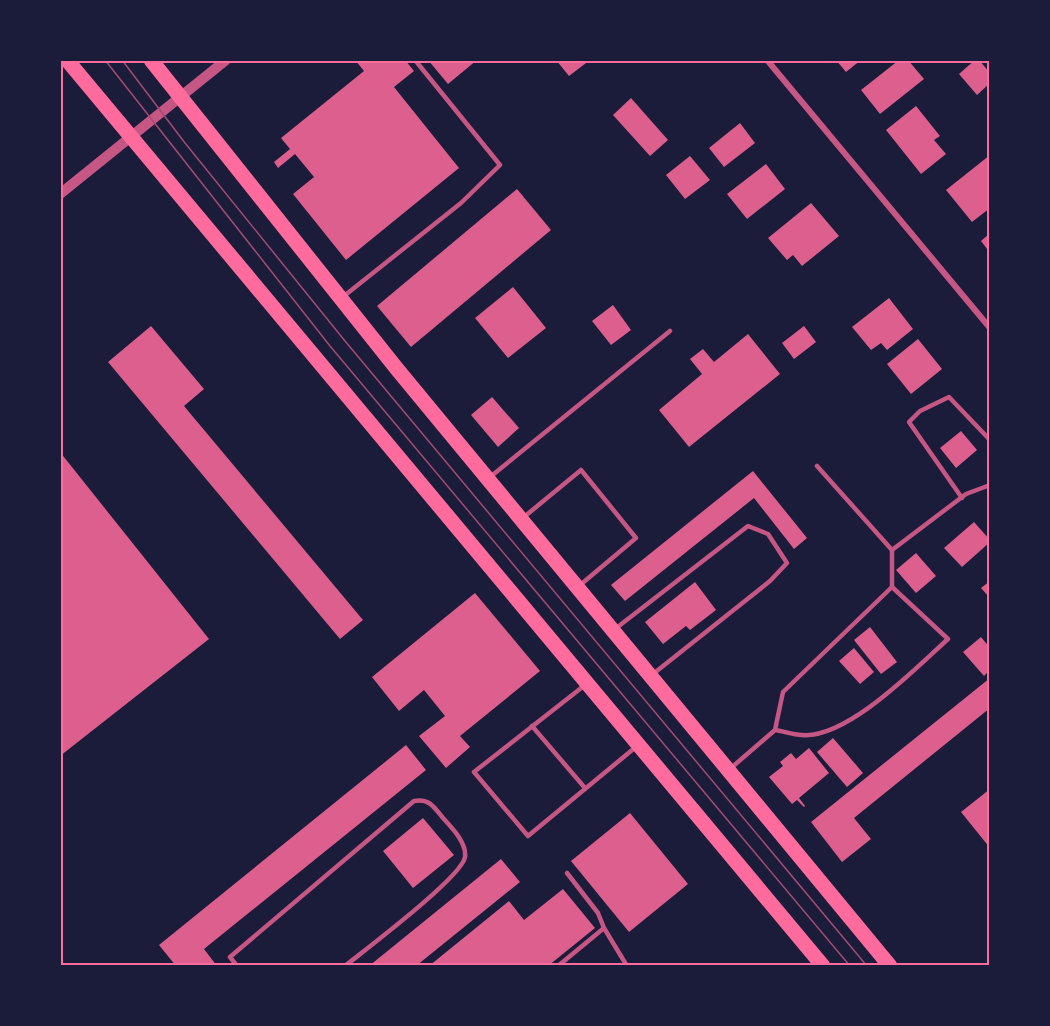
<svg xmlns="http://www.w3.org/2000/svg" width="1050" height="1026" font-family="'Open Sans',sans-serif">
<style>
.building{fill:#dd5f8e}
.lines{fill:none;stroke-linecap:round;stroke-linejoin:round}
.service{stroke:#c65784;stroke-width:4.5}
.minor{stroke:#c65784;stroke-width:6}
.tertiary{stroke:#c65784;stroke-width:10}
.primary{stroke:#ff6b9d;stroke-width:15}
.tram{stroke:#a44b75;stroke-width:1.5}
.neatline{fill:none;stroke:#ff6b9d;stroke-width:2}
</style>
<rect width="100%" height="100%" fill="#1b1b3a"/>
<g class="building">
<path d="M355,60H405L414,71L394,87L459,168L346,260L293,194L314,177L295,154L278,168L274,162L290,149L281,138L364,71Z"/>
<path d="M428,60H477L448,84Z"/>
<path d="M556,60H590L569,76Z"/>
<path d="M836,60H861L846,72Z"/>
<path d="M899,60H908L924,79L880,114L861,90Z"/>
<path d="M975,60H979L990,73V83L977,95L959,74Z"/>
<path d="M631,98L668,140L650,156L613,115Z"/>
<path d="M916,106L940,136L934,140L946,154L921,174L886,130Z"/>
<path d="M740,123L755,143L724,167L709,148Z"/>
<path d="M990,155V208L972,222L946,190Z"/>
<path d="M690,156L710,180L685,199L666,175Z"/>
<path d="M766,164L785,189L747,219L727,194Z"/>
<path d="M517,189L551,230L411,347L377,306Z"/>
<path d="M811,203L839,236L802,266L793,255L787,260L768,238Z"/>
<path d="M990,233V253L981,241Z"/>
<path d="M513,287L546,328L508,358L475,318Z"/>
<path d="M889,298L913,329L887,350L881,343L871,350L852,327Z"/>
<path d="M613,305L631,330L611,345L592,321Z"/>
<path d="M151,326L204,389L184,406L363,620L340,639L108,362Z"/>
<path d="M804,326L816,342L794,359L782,343Z"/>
<path d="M748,334L780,374L689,447L659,410L702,374L690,359L703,349L714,362Z"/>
<path d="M918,339L942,369L911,394L887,364Z"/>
<path d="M492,397L519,428L498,447L471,415Z"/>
<path d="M961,431L977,450L956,468L940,448Z"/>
<path d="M60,452L209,639L60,756Z"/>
<path d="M753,471L807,538L794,549L754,498L625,601L611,585Z"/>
<path d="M974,522L990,540V542L962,567L944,548Z"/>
<path d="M916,553L936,576L916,593L896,570Z"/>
<path d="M990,581V598L981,588Z"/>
<path d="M695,582L716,610L690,630L686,626L663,644L645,622Z"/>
<path d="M475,593L540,671L460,736L470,747L446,768L419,736L445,716L424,690L399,711L372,677Z"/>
<path d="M870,627L897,662L881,674L854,640Z"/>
<path d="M981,637L990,648V670L984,676L963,652Z"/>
<path d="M854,648L874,672L860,684L839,661Z"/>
<path d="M990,678V708L854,818L871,839L842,862L811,822Z"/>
<path d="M833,738L863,773L847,787L817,752Z"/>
<path d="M406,745L426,770L204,949L217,966H176L159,945Z"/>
<path d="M809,748L829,773L799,798L805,806L804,807L797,800L792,804L769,777L783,766L780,762L791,753L796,759Z"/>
<path d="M990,789V848L961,812Z"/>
<path d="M630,813L688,884L629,932L571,861Z"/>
<path d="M423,818L454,855L413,888L383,851Z"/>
<path d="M501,859L520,882L416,966H369Z"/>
<path d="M563,889L595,928L548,966H429L509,901L524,920Z"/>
</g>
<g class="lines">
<g class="service">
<path d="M344,296L461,203L500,165L415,60"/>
<path d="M817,466L892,550"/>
<path d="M490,477L670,331"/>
<path d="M962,498L909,422L920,411L949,397L990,440"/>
<path d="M524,517L581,470L636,538L579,586"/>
<path d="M892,587V550L966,494L990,485"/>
<path d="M615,629L748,526L768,534L787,563L770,581L653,674"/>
<path d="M585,685L474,772L528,836L637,746"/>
<path d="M532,726L585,788"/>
<path d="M731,768L775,730L783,692L892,587L948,639C916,668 847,739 802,735C793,735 783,731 775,730"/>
<path d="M567,873L598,913L604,928L627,966"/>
<path d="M237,966L230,957L414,801C429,798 434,807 443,818C452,828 467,843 465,857C462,877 366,949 345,966"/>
<path d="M558,966L604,928"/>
</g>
<path class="minor" d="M767,60L990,328"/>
<path class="tertiary" d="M60,194L226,60"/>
<g class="primary">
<path d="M67,60L823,966"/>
<path d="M151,60L397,369L890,966"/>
</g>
<g class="tram">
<path d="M105,60L330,346L850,966"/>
<path d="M122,60L185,143L345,341L867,966"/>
</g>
</g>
<rect width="1050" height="1026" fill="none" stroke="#1b1b3a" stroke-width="123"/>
<rect x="62" y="62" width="926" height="902" class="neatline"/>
</svg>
